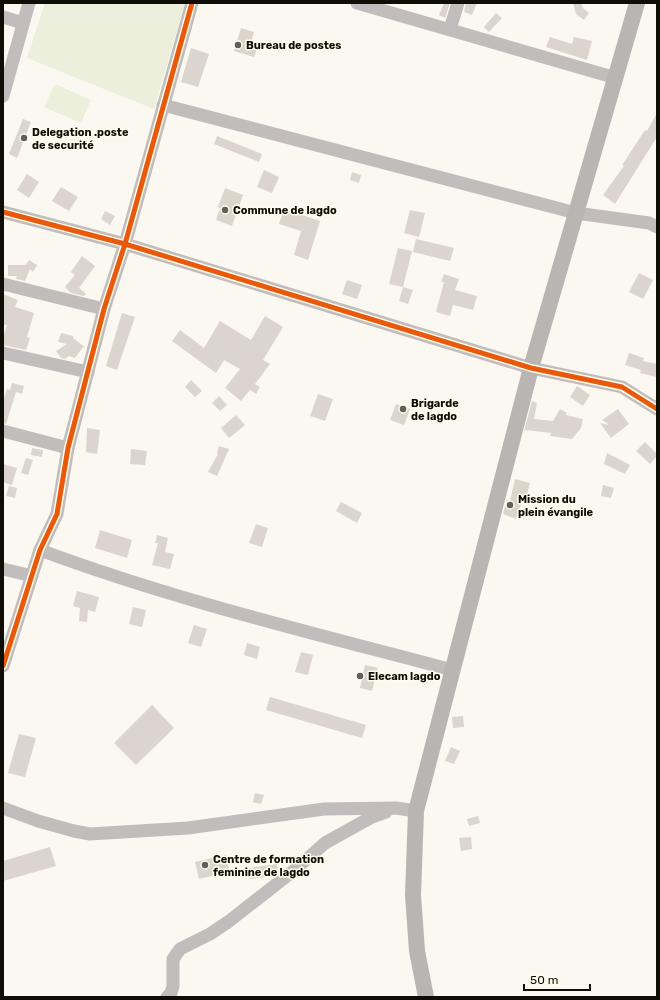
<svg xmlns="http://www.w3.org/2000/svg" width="660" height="1000" font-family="Rubik,sans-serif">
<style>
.green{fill:#ecefdc}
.building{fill:#dbd5cd}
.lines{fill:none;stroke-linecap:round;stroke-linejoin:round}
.minor{stroke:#c2bdbc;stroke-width:13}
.major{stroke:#b9b5b3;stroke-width:16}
.cycleway-casing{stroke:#fefcec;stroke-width:8}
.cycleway{stroke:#e8590c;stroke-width:5}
.poi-dot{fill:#616058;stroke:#fefcec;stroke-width:1.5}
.labels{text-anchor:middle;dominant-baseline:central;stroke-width:3;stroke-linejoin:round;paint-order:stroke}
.poi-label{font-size:11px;font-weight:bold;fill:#0f0e06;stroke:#fefcec;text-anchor:start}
</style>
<rect width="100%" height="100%" fill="#faf8f0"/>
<g class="green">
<path d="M45,3H185L154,109L27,58Z"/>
<path d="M55,84L91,100L81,123L44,107Z"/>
</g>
<g class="building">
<path d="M444,3H450L445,18L439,15Z"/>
<path d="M466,3H477L472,15L464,12Z"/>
<path d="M573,3H581L583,8L589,13L584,20L576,14Z"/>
<path d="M496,13L502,18L489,32L484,27Z"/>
<path d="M241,28L254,32L251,42L258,45L254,57L234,51Z"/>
<path d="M550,37L572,44L574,37L592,41L587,60L546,47Z"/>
<path d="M191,48L209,54L198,87L181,82Z"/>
<path d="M657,113V137L615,204L603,195L624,166L622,165L645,130L647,131Z"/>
<path d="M23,119L31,122L17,158L9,154Z"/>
<path d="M217,136L262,154L259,162L214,144Z"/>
<path d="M264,170L279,177L272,193L257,187Z"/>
<path d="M352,172L361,175L359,183L350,180Z"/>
<path d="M27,174L39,182L29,198L17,190Z"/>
<path d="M61,187L78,197L69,211L52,201Z"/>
<path d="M225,188L243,195L232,226L216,220L220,208L218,207Z"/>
<path d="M284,209L320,221L308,260L294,255L301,231L279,224Z"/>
<path d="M410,210L425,213L419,237L404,233Z"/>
<path d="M105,211L115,216L110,225L101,219Z"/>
<path d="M416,239L454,248L450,261L413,252Z"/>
<path d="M398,248L412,251L403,287L389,284Z"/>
<path d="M82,256L95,266L79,288L86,294L84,296L71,293L65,287L75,275L71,272Z"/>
<path d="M29,260L37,265L33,272L30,269L25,281L16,279L17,276H8V265H26Z"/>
<path d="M639,273L653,280L643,299L629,292Z"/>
<path d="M444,274L459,279L455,290L477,296L473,310L453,305L450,316L436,312L444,282H441Z"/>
<path d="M347,280L362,285L357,299L342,294Z"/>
<path d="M403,287L413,290L408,304L399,301Z"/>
<path d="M3,294L18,300L15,307L34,313L27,337L30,338L26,350L3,345V337L7,325L3,324Z"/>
<path d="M122,313L135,317L117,370L106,366Z"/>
<path d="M265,316L283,327L263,360L270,364L255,384L260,387L256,394L250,390L241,401L225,388L240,369L224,360L216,373L172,341L180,330L204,348L220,321L251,340Z"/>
<path d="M61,333L73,336V338L86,348L83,347L75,358L69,356L65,359L61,358L56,351L67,344L58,342Z"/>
<path d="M629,353L644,358L643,361L657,364V377L640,373L641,370L625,365Z"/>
<path d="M191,380L202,391L195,397L185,387Z"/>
<path d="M12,383L24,386L22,394L16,392L6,424L3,423V401L7,389L10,390Z"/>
<path d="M577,386L590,395L583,406L570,397Z"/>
<path d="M318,394L333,399L325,421L310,416Z"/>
<path d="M219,396L227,405L220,411L212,403Z"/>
<path d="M532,401L537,403L534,419L553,421L560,409L567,413L566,415L583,419L581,428L572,439L550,436L551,433L526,430L524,431Z"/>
<path d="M396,404L410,409L404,425L390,420Z"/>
<path d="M618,409L629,424L611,438L600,423L609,425L602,420Z"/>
<path d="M236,415L245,425L229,438L221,428Z"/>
<path d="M87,428L100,430L97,454L86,452Z"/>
<path d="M645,442L657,454V456L650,464L636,451Z"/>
<path d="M219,446L229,449L217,476L208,472L218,454L217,453Z"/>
<path d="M32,448L43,450L42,457L31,455Z"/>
<path d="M131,449L147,451L145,465L130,464Z"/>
<path d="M607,453L630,465L625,474L604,464Z"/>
<path d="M26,458L33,460L28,475L21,473Z"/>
<path d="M3,464L17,468L12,485L3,482Z"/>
<path d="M515,479L530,483L526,499L523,498L516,519L503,514L507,500L510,501Z"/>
<path d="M603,485L614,488L611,498L601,496Z"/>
<path d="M9,486L17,488L15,498L6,496Z"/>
<path d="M341,502L362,513L357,523L336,511Z"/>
<path d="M256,524L268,528L262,547L249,543Z"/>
<path d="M100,530L132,540L127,558L95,548Z"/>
<path d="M157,535L168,538L165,552L174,554L170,569L152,565L158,543H155Z"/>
<path d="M77,591L99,597L95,612L88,610L87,622L79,621L80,608L73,606Z"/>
<path d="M133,607L146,610L142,627L129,624Z"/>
<path d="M194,625L207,629L201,647L188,643Z"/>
<path d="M247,643L260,647L257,659L244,655Z"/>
<path d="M301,652L313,655L308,675L295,672Z"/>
<path d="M365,665L378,668L372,691L360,688Z"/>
<path d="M270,697L366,725L362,738L266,710Z"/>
<path d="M152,705L174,728L136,765L114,743Z"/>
<path d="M463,716L464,727L453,728L452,717Z"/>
<path d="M19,734L36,738L25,777L8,773Z"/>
<path d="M451,747L460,751L454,764L445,761Z"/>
<path d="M255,793L264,795L261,804L253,802Z"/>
<path d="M478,816L480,823L469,826L467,819Z"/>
<path d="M471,837L472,849L461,851L459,838Z"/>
<path d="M50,847L56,866L3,881V861Z"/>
<path d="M226,855L229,872L199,879L195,862Z"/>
<path d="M277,864L278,873L273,876L250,879L249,868Z"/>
</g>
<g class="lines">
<g class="minor">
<path d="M192,3L125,244L531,368L622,387L657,409"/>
<path d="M357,3L616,78"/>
<path d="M3,17L23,23"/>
<path d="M450,29L458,3"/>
<path d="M3,96L29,3"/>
<path d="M163,105L576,213L649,223L657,227"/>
<path d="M3,212L125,244L104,309L68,448L57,514L40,550L3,666"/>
<path d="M3,284L104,309"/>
<path d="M3,353L88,372"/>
<path d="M3,431L68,448"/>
<path d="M40,550C174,600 314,633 452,670"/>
<path d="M3,569L32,576"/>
<path d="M3,808L38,821L74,831L90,834L188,828L324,809L396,808L416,811"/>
<path d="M167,997L171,993L173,986V959L180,949L210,934L228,922L297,868L325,843L370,818L386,812"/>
</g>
<path class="major" d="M426,997L417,951L413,895L416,811L531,368L637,3"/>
<defs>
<g id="cycleway">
<path d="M192,3L125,244L531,368L622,387L657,409"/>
<path d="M3,212L125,244L104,309L68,448L57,514L40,550L3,666"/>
</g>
</defs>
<use href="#cycleway" class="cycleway-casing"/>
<use href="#cycleway" class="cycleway"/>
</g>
<g class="poi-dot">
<circle cx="238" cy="45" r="4"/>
<circle cx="24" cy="138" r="4"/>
<circle cx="225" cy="210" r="4"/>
<circle cx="403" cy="409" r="4"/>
<circle cx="510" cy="505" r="4"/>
<circle cx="360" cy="676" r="4"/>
<circle cx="205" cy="865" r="4"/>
</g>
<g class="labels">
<g class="poi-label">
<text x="246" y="45">Bureau de postes</text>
<text x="32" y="132">Delegation .poste<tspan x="32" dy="13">de securité</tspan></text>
<text x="233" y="210">Commune de lagdo</text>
<text x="411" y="403">Brigarde<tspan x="411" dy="13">de lagdo</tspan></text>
<text x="518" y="499">Mission du<tspan x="518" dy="13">plein évangile</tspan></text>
<text x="368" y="676">Elecam lagdo</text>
<text x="213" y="859">Centre de formation<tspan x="213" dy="13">feminine de lagdo</tspan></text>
</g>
</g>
<rect width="660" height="1000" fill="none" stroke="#0f0e06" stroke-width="8"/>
<path d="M524 984v6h66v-6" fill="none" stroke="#0f0e06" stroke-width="2"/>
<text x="530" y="984" font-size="12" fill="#0f0e06" stroke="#fefcec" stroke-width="3" paint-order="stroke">50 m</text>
</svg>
